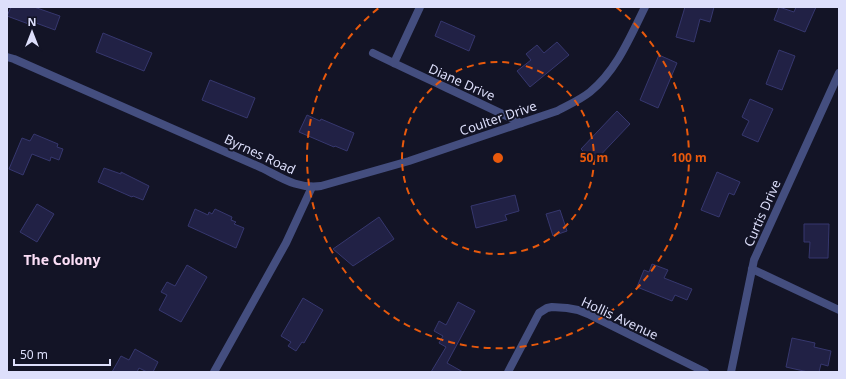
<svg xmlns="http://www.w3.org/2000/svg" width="846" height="379" font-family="'Noto Sans',sans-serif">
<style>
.building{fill:#212145;stroke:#36376e}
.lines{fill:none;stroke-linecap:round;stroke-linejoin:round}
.minor{stroke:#444e7f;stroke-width:8}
.ring{fill:none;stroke:#e8590c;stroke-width:2;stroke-dasharray:7 5}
.labels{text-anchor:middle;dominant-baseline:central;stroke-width:4;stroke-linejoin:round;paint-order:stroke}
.street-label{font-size:13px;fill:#dddffb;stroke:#131426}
.neighbourhood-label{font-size:14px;font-weight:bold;fill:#fbdef6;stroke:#131426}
.centre{fill:#e8590c;stroke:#131426;stroke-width:2}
.ring-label{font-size:12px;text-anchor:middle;font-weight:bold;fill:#e8590c;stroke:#131426;stroke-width:4;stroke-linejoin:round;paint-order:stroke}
</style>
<rect width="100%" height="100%" fill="#131426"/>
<g class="building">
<path d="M11,7H34L60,16L55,30L36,23L34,26L7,16Z"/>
<path d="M685,7H714L710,22L700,19L694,42L676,37Z"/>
<path d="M779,7L794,12L796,7H816L805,32L774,20Z"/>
<path d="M441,21L475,36L469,51L435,36Z"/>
<path d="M103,33L152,53L144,71L96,52Z"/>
<path d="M557,42L569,55L530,87L517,71L531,60L526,54L537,45L544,53Z"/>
<path d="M779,50L795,56L782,90L766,84Z"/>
<path d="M659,55L677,63L658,108L640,100Z"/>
<path d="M210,80L255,98L247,118L202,100Z"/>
<path d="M750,99L773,109L758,142L742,135L749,121L742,117Z"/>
<path d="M617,111L630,124L594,162L581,149Z"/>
<path d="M307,115L320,121L321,119L354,133L347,151L335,146L334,147L299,132Z"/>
<path d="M34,134L58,144L57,147L63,149L59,160L51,157L50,161L32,154L23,175L9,169L22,138L30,141Z"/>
<path d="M104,168L121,174V172L149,186L143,200L133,196L132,197L98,182Z"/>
<path d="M717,172L740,182L734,195L729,193L719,217L701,210Z"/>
<path d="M515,195L519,211L505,215L507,220L476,228L471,206Z"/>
<path d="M37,204L54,214L37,242L20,232Z"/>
<path d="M195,209L208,215L209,212L212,214L215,209L232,217L231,220L236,222L234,224L244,228L236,248L188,226Z"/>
<path d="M560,210L567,231L553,236L546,214Z"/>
<path d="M379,217L394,239L353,266L333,249Z"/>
<path d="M804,224H829L828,258H809L810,242H804Z"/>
<path d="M652,264L668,270L664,278L692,289L687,300L675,295L672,301L637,287L644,270L649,272Z"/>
<path d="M187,265L207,277L181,322L159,310L167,295L161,292L167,282L175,286Z"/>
<path d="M303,298L323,310L304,343L302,342L296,351L288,346L291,342L281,336Z"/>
<path d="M458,302L475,311L447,363L463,372H431L446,347L439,343L443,336L434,331L439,321L446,325Z"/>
<path d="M792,338L815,343L814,347L831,351L828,366L821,364L819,372H808L786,367Z"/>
<path d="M135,349L158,362L153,372H147L139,368L137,372H112L121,356L129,360Z"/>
</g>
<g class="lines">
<g class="minor">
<path d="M373,53C422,77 472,99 521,123"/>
<path d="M7,57L14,59L262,168C282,178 297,189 321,186L409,161L557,111C568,105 580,100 590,92C617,70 630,37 645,7"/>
<path d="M394,63L420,7"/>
<path d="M752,269L839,310"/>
<path d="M214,372L286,243L312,187"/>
<path d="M508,372L539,313L547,308L552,307L567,308L578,310L588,314L705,372"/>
<path d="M731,372L754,260L839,73"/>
</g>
</g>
<g class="ring">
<circle cx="498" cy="158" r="96"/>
<path d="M616 7A191 191 0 1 1 380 7"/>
</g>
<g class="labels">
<g class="street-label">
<text transform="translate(462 82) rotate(24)">Diane Drive</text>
<text transform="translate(498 118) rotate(-19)">Coulter Drive</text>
<text transform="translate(260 154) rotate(25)">Byrnes Road</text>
<text transform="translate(762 213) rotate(-66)">Curtis Drive</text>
<text transform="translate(620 318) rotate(25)">Hollis Avenue</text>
</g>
<g class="neighbourhood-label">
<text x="62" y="259">The Colony</text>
</g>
</g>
<circle cx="498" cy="158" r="6" class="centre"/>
<g class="ring-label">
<text x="594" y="162">50 m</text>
<text x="689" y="162">100 m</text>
</g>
<rect width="846" height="379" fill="none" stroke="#dddffb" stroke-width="16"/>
<g transform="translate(32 32)" stroke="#131426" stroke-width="3" paint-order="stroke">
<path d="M0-3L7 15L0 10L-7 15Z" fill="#dddffb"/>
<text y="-6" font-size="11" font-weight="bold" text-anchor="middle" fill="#dddffb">N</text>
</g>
<path d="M14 359v6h96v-6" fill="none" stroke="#dddffb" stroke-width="2"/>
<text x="20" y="359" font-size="12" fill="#dddffb" stroke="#131426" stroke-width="3" paint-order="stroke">50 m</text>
</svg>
